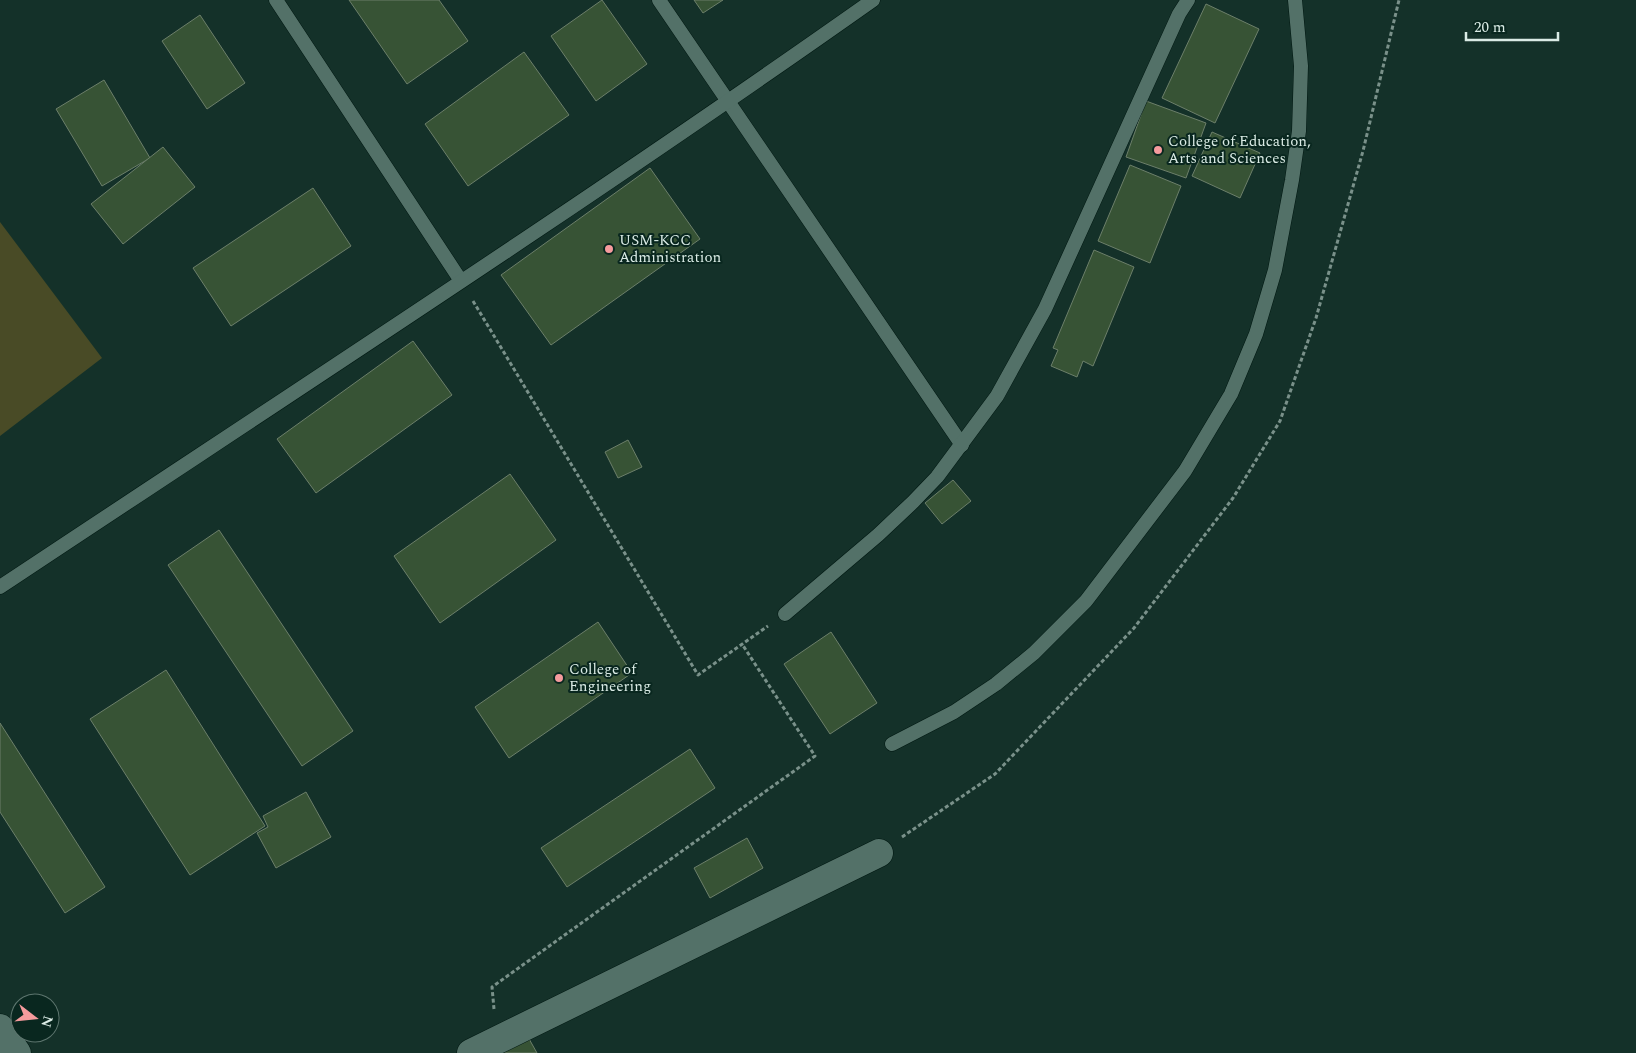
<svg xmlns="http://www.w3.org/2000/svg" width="1636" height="1053" font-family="Spectral,serif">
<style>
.green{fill:#494b26}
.building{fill:#375335;stroke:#6c7f6a}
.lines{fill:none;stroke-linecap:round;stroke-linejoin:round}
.lane-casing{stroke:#001812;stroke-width:15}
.street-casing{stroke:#001812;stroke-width:29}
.path{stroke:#7a918a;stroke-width:3;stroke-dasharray:4 2.5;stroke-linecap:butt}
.lane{stroke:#537168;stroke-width:14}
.street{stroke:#537168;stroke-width:28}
.poi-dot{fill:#f59b9d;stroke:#09271f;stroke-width:2}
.labels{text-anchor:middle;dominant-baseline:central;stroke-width:4;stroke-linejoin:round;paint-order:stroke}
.poi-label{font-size:15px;fill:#daebe5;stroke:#09271f;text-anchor:start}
</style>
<rect width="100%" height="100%" fill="#143129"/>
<path class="green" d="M0,222L102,358L0,436Z"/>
<g class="building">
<path d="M349,0H439L468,41L407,84Z"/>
<path d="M602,0L647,64L596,101L551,36Z"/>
<path d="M694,0H723L703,13Z"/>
<path d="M1206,4L1259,29L1215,123L1162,98Z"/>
<path d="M200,15L245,83L207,109L162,41Z"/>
<path d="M524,52L569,115L468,186L425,124Z"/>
<path d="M104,80L150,158L102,186L56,109Z"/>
<path d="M1146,101L1206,123L1186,178L1126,157Z"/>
<path d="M1212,132L1260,153L1240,198L1192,176Z"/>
<path d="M163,147L195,187L123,244L91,204Z"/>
<path d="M1130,165L1181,186L1150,263L1098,241Z"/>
<path d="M650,168L700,239L551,345L501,275Z"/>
<path d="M313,188L351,246L231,326L193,268Z"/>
<path d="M1094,250L1134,267L1093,366L1083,361L1077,377L1051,366L1058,350L1053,348Z"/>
<path d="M413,341L452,395L316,493L277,439Z"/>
<path d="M628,440L642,467L618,478L605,452Z"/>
<path d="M510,474L556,540L440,623L394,556Z"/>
<path d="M953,480L971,501L942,524L925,503Z"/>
<path d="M219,530L353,731L302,766L168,565Z"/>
<path d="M598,622L632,673L509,758L475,707Z"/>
<path d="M831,632L877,703L830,734L784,664Z"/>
<path d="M166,670L265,826L190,875L90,719Z"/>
<path d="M0,723L105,887L65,913L0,812Z"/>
<path d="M690,749L715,788L567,887L541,848Z"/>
<path d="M306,792L331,837L276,868L257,833L268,827L263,816Z"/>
<path d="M747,838L763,868L710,898L694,868Z"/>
<path d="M528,1037L537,1053H497Z"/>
</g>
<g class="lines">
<defs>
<g id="lane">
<path d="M276,0L461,281"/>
<path d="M659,0L962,445"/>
<path d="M0,587C292,393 587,202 873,0"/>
<path d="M785,614L878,535L913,502L937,477L997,396L1045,309L1179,14L1188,0"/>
<path d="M892,744L954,712L996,684L1034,653L1086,601L1185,471L1231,394L1256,334L1275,270L1292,180L1299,131L1301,66L1295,0"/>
</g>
<g id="street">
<path d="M0,1028L17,1053"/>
<path d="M471,1053L879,853"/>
</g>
</defs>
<use href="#lane" class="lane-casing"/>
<use href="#street" class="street-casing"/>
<g class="path">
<path d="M473,301L698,675L768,626"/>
<path d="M902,837L995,774L1134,628L1233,498L1280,421L1316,318L1363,151L1399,0"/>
<path d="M494,1009L492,987L815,756L742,644"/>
</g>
<use href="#lane" class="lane"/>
<use href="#street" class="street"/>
</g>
<g class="poi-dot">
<circle cx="1158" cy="150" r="5"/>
<circle cx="609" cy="249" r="5"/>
<circle cx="559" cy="678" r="5"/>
</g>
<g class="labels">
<g class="poi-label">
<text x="1168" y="141">College of Education,<tspan x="1168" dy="17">Arts and Sciences</tspan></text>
<text x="619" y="240">USM-KCC<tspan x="619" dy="17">Administration</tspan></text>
<text x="569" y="669">College of<tspan x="569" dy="17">Engineering</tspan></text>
</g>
</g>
<g transform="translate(35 1018) rotate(106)"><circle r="24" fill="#09271f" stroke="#5d756e"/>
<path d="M0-4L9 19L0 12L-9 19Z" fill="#f59b9d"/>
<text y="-8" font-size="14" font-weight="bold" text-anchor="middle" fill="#daebe5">N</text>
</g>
<path d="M1466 32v8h92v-8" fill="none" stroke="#daebe5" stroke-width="2.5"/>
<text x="1474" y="32" font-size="15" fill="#daebe5" stroke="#09271f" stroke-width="4" paint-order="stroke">20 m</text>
</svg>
